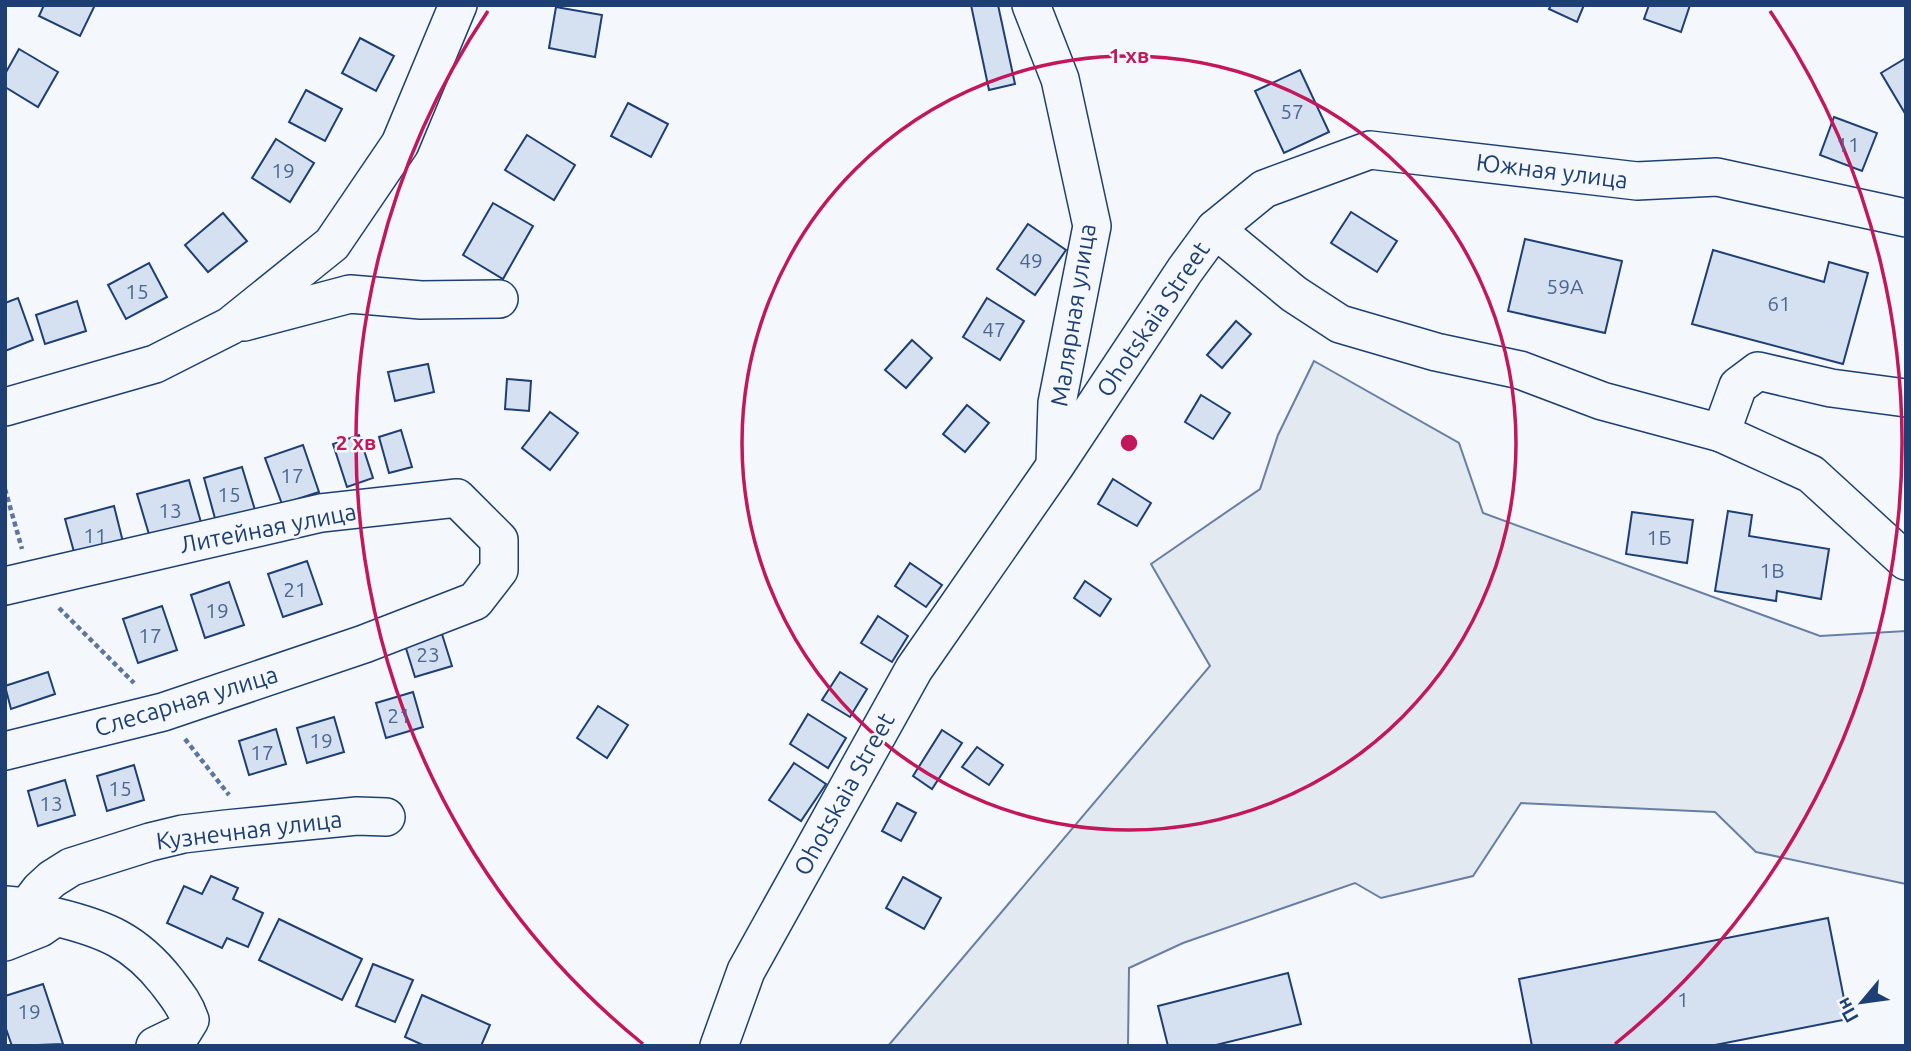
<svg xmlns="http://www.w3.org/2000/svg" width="1911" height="1051" font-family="Ubuntu,sans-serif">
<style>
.green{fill:#e3e9f0;stroke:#687fa3;stroke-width:2}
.building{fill:#d5e0f0;stroke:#1d3f73;stroke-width:2}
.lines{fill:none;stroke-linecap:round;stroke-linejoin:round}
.minor-casing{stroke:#1d3f73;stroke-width:40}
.path{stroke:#5e769c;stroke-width:4.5;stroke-dasharray:5 3.5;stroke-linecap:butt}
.minor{stroke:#f4f7fb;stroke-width:37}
.ring{fill:none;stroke:#c2185b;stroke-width:3.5}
.labels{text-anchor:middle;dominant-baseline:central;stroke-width:5;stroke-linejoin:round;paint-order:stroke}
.number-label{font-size:21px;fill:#4b6792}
.street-label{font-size:24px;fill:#1d3f73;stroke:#f4f7fb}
.centre{fill:#c2185b;stroke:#f4f7fb;stroke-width:3.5}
.ring-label{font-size:21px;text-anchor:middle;font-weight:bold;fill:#c2185b;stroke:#f4f7fb;stroke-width:5;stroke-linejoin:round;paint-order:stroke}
</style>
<rect width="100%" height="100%" fill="#f4f7fb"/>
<path class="green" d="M1314,361L1459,443L1483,513L1820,636L1906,631V884L1756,852L1715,812L1521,803L1473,876L1381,898L1355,883L1183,943L1129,968L1128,1046H888L1210,666L1151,564L1260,489L1278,435Z"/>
<g class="building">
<path d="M44,5H95L80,36L39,16Z"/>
<path d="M971,5H998L1015,84L989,90Z"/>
<path d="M1551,5H1584L1577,22L1549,9Z"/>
<path d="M1649,5H1690L1681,32L1644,19Z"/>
<path d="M556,7L602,15L595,57L549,48Z"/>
<path d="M360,38L394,56L376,91L342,73Z"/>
<path d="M19,49L58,72L38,107L5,87V74Z"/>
<path d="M1906,58V115L1881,73Z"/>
<path d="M1300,70L1329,132L1284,153L1255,91Z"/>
<path d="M306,90L342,109L325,141L289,122Z"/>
<path d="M628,103L668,124L651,157L611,136Z"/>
<path d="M1834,117L1877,133L1862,171L1820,155Z"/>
<path d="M527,135L575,165L554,200L505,170Z"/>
<path d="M276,139L314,163L290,202L252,178Z"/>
<path d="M493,203L533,226L503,279L463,255Z"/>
<path d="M1351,212L1397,241L1377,272L1331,243Z"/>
<path d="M223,213L247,241L208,272L185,245Z"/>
<path d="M1028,224L1066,250L1035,295L997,269Z"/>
<path d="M1525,239L1622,261L1605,333L1508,311Z"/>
<path d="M1713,250L1824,282L1829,262L1868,273L1843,364L1692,324Z"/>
<path d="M149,263L167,297L126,319L108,285Z"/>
<path d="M18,298L33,340L5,351V303Z"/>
<path d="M987,298L1024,321L1000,360L963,337Z"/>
<path d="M77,301L86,331L45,344L36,315Z"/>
<path d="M1236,321L1251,334L1222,368L1207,355Z"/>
<path d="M912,340L932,358L906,388L885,370Z"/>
<path d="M428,364L434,392L395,401L388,372Z"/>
<path d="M507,379L531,381L529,411L505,409Z"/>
<path d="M1201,395L1230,413L1213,439L1185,422Z"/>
<path d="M967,405L989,423L965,452L943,434Z"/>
<path d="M550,412L578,433L550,470L522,448Z"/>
<path d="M401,430L412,467L389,473L379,437Z"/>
<path d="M359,435L373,478L347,487L333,444Z"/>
<path d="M303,445L319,492L282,504L265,458Z"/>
<path d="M242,467L255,510L216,522L204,478Z"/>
<path d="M1113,479L1151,503L1137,526L1098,504Z"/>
<path d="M189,480L202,526L151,541L137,494Z"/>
<path d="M114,506L125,550L77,563L65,519Z"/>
<path d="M1728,511L1752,515L1749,536L1829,549L1821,599L1777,591L1776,601L1715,591Z"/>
<path d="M1632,512L1693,520L1687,563L1626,554Z"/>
<path d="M307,561L322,604L283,617L268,574Z"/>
<path d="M910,563L942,585L926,607L895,586Z"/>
<path d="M1085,581L1111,599L1100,616L1074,598Z"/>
<path d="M229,582L244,625L205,638L191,595Z"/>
<path d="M162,606L177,650L138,663L123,619Z"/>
<path d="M878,616L908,636L892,662L861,643Z"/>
<path d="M441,631L452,666L415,677L404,642Z"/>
<path d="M48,672L55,694L11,709L5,686Z"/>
<path d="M840,672L867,689L850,717L822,700Z"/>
<path d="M413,692L423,727L386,738L376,703Z"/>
<path d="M598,706L628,725L607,758L577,738Z"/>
<path d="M808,714L846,738L828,768L790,744Z"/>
<path d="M334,717L344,752L307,763L297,728Z"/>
<path d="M276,729L286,764L249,775L239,741Z"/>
<path d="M942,730L962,743L932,789L913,776Z"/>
<path d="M977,747L1003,765L989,785L962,767Z"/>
<path d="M794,763L826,784L801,821L769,800Z"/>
<path d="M134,765L144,800L107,811L97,776Z"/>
<path d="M65,780L75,815L38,826L28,791Z"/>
<path d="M897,803L916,813L901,841L882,831Z"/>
<path d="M211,876L238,888L233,899L263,913L248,947L227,938L222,948L167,923L184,886L202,894Z"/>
<path d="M903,877L941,898L924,929L886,908Z"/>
<path d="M1828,918L1848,1019L1710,1046H1532L1519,979Z"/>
<path d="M279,919L362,959L342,1000L259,960Z"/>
<path d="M373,964L413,980L395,1022L356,1006Z"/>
<path d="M1288,973L1301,1024L1212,1046H1168L1158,1006Z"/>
<path d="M43,984L63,1044L12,1046L5,1026V996Z"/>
<path d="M422,995L490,1025L481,1046H425L405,1037Z"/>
</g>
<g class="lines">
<defs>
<g id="minor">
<path d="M1031,5L1060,79L1092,226L1057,403L1055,464"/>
<path d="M1215,229L1264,189L1370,150L1637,181L1717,177L1906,218"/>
<path d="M244,322L350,294L421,300L499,299"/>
<path d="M5,407L155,364L230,326L332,244L400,144L458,5"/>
<path d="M1721,433L1738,386L1758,371L1831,388L1906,398"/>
<path d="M5,586L321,513L457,498L499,540V570L475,601L364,644L163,712L5,751"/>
<path d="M5,905L27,907L40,890L52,879L71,867L150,842L183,834L226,829L357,816L386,817"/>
<path d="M5,942L40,928L56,917C105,929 135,941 167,982C177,995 185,1005 190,1020L182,1033L155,1046"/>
<path d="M719,1046L746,971L914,669L1055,466L1185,270L1215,229L1294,294L1340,324L1436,352L1520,370L1602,401L1721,433L1811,474L1906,561"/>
</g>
</defs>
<use href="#minor" class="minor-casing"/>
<g class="path">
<path d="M5,489L22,549"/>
<path d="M59,608L134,683"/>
<path d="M185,739L229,795"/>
</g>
<use href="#minor" class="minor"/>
</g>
<g class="ring">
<circle cx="1129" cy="443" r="387"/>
<path d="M643 1044A773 773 0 0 1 488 11M1770 11A773 773 0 0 1 1615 1044"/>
</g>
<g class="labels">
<g class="number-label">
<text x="1292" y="111">57</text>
<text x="1848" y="144">11</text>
<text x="283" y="170">19</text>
<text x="1031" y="260">49</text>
<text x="1565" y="286">59А</text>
<text x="137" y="291">15</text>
<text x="1779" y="303">61</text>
<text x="994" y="329">47</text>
<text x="292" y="475">17</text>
<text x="229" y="494">15</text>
<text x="170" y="510">13</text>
<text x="95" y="535">11</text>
<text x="1659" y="537">1Б</text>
<text x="1772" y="570">1В</text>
<text x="295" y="589">21</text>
<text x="217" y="610">19</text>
<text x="150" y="635">17</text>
<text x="428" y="654">23</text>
<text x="399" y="715">21</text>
<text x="321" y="740">19</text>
<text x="262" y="752">17</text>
<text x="120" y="788">15</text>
<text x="51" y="803">13</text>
<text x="1683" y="999">1</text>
<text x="29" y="1011">19</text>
</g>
<g class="street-label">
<text transform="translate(1552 171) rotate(7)">Южная улица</text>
<text transform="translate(1073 315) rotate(-81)">Малярная улица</text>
<text transform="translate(1153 319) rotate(-56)">Ohotskaia Street</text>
<text transform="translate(268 528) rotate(-11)">Литейная улица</text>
<text transform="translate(186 701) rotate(-17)">Слесарная улица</text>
<text transform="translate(844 794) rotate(-61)">Ohotskaia Street</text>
<text transform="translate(249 830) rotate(-7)">Кузнечная улица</text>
</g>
</g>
<circle cx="1129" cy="443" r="10" class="centre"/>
<g class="ring-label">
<text x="1129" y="63">1 хв</text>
<text x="356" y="450">2 хв</text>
</g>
<rect width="1911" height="1051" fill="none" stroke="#1d3f73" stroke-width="14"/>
<g transform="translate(1862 1002) rotate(241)" stroke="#f4f7fb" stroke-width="5" paint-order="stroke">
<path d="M0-5L12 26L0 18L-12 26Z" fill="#1d3f73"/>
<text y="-10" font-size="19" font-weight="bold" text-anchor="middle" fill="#1d3f73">Пн</text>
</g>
</svg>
